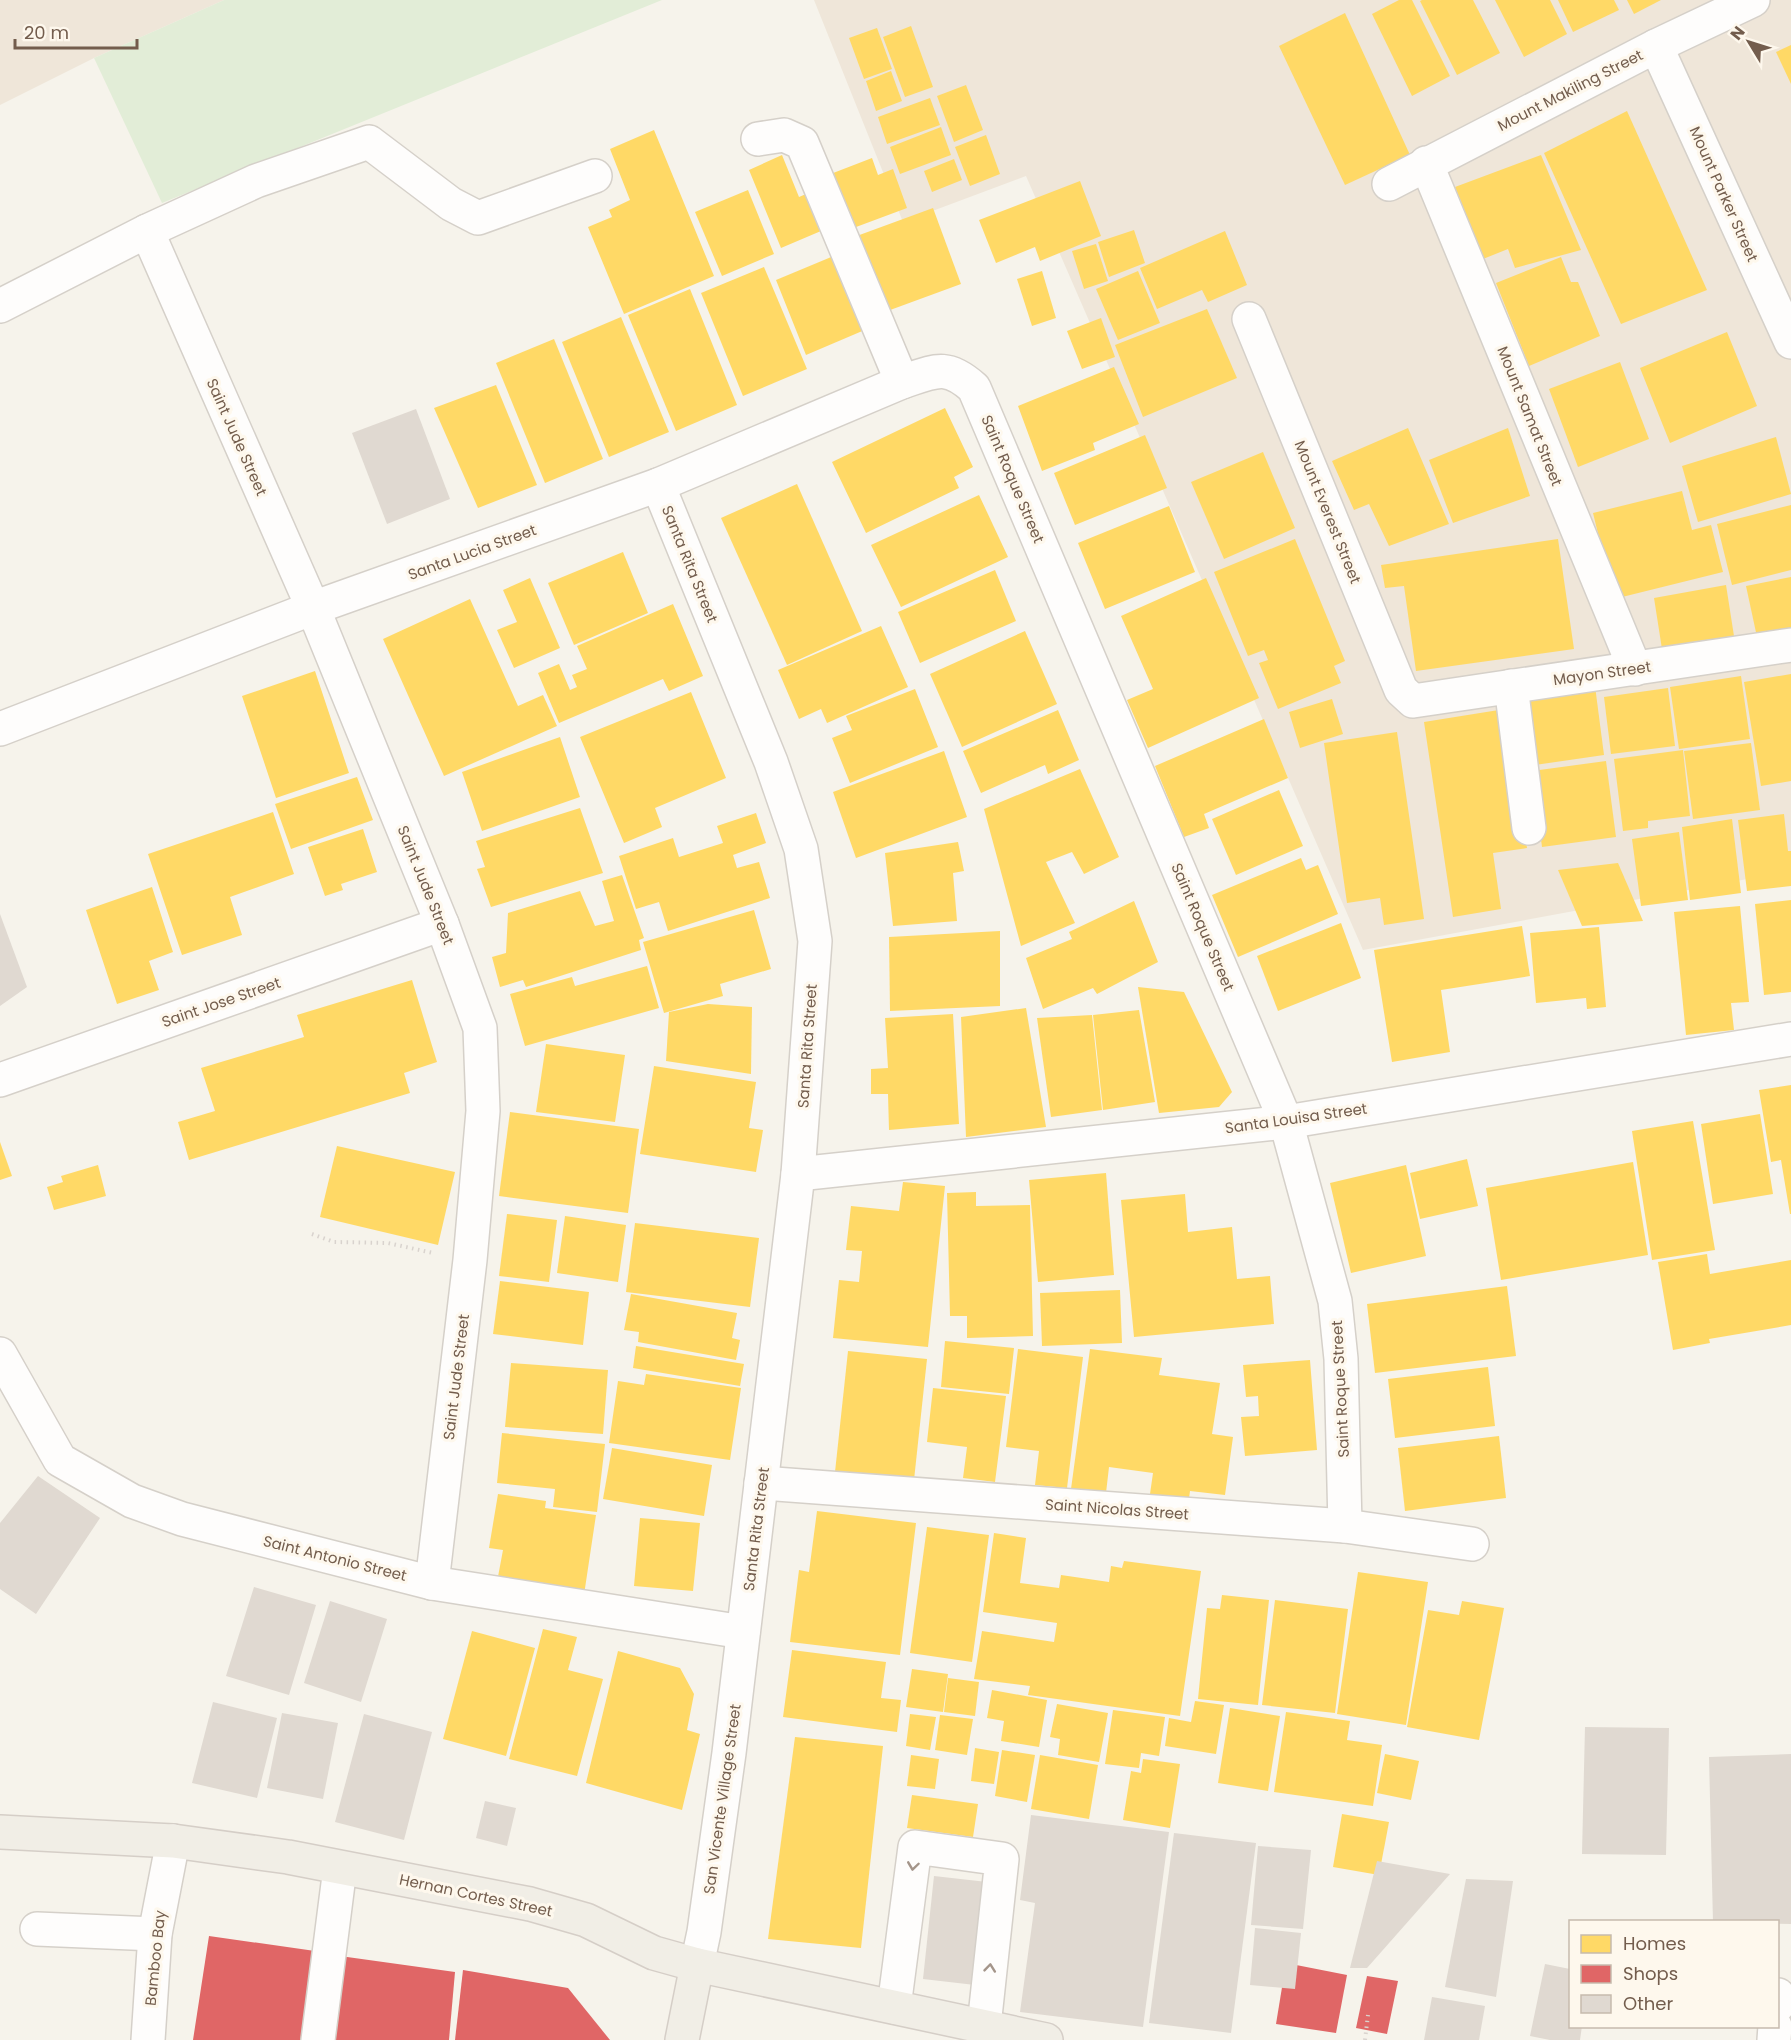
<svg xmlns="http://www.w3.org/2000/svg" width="1791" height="2040" font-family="Poppins,sans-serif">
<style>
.residential{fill:#efe6d9}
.green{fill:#e2edd7}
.homes{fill:#ffd966}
.shops{fill:#e06666}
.building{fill:#e0d9d1}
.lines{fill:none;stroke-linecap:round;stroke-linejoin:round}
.minor-casing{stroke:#d5d0c9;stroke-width:36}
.major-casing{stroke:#d5cec7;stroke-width:36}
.path{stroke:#d9d3ce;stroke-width:4;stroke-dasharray:1.5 4.5;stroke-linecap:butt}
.minor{stroke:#fefdfc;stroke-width:33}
.major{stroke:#f1eee6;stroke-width:33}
.oneway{stroke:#a4958a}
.labels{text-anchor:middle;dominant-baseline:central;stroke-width:6;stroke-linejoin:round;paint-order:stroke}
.street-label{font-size:15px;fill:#735d4d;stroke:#fef8ed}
</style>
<rect width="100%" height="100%" fill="#f6f3eb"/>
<g class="residential">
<path d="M0,0H224L94,58L0,105Z"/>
<path d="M814,0H1791V871L1363,950L1026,176L903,222Z"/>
</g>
<path class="green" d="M224,0H662L162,203L94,58Z"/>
<g class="homes">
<path d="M1399,0H1412L1450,76L1412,96L1372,14Z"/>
<path d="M1422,0H1473L1500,53L1457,75L1420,1Z"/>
<path d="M1495,0H1550L1567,34L1524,57Z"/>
<path d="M1558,0H1614L1619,10L1573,32Z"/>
<path d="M1627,0H1661L1634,14Z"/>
<path d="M1345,13L1410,155L1345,185L1279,46Z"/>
<path d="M911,26L933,87L905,97L883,37Z"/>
<path d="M877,28L892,69L864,79L849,38Z"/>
<path d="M1791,45V84L1776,52Z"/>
<path d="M891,71L902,101L876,111L866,81Z"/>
<path d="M966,85L983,130L954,142L937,96Z"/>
<path d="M930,98L940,125L887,144L878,117Z"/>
<path d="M1627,111L1707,290L1621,324L1544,153Z"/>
<path d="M941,127L951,155L900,174L890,147Z"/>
<path d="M654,130L714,276L624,314L588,227L612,217L609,210L630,200L610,149Z"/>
<path d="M986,135L1000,174L970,186L955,147Z"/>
<path d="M782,155L799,197L806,194L821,231L781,248L749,170Z"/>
<path d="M1541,155L1581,250L1515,268L1508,249L1483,259L1455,187Z"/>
<path d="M872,158L878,175L893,169L907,208L848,230L828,175Z"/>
<path d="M954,159L962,180L932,192L924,171Z"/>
<path d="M1080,181L1101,236L1040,261L1035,247L996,263L979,220Z"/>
<path d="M748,190L774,254L722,276L695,212Z"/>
<path d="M933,208L961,284L882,313L854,237Z"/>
<path d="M1134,230L1145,263L1109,277L1098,242Z"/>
<path d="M1225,231L1247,285L1208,302L1202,290L1157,309L1140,268Z"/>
<path d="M1096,244L1108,281L1084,289L1072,251Z"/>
<path d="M836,255L867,329L806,355L776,280Z"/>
<path d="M1561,257L1571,282H1578L1600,336L1529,366L1496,283Z"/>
<path d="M764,267L807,369L743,396L701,293Z"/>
<path d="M1042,271L1056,318L1032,326L1017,279Z"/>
<path d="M1138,271L1160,323L1118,340L1096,289Z"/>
<path d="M690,289L737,405L676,431L628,315Z"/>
<path d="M1207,309L1237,378L1143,417L1115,345Z"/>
<path d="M621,317L669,432L609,457L562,342Z"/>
<path d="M1101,318L1115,357L1082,369L1067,331Z"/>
<path d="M1727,332L1757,406L1670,443L1640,368Z"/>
<path d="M554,339L603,459L545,483L496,363Z"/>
<path d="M1620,362L1649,439L1578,467L1549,389Z"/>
<path d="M1114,367L1139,424L1093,443L1095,450L1042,471L1018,406Z"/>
<path d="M496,385L537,485L478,508L434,408Z"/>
<path d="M945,408L973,467L954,477L959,488L866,533L832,462Z"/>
<path d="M1408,428L1449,524L1389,546L1369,504L1354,510L1332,461Z"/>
<path d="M1508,428L1530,496L1453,523L1429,460Z"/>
<path d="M1145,435L1167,488L1075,525L1054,473Z"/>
<path d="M1776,437L1791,494L1698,522L1682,466Z"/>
<path d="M1263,452L1295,528L1224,559L1191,482Z"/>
<path d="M797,484L862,631L787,665L721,518Z"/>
<path d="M1682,491L1692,530L1711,525L1723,572L1614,599L1593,513Z"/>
<path d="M979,495L1008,557L901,607L871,545Z"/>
<path d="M1791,505V570L1732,585L1717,524Z"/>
<path d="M1169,506L1195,572L1105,609L1078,543Z"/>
<path d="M1295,539L1345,661L1334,666L1341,683L1278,709L1259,663L1268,660L1264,650L1248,656L1214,572Z"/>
<path d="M1558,539L1574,649L1416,671L1404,586L1385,588L1381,565Z"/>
<path d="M623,552L648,613L574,645L548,583Z"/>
<path d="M995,570L1016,621L920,663L898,612Z"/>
<path d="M1791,577V633L1757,637L1746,586Z"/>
<path d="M530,578L560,648L514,668L497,630L517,622L503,590Z"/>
<path d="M1206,578L1259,698L1148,748L1127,700L1153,689L1121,616Z"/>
<path d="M1726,585L1734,636L1662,649L1654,598Z"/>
<path d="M470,599L518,706L543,695L557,726L444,776L383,639Z"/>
<path d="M673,604L703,676L669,691L663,679L559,723L538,673L559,664L570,690L577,687L572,675L587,669L577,646Z"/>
<path d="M881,626L908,687L827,723L821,709L799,719L778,670Z"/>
<path d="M1025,631L1057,704L962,747L930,674Z"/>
<path d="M315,671L349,773L276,798L242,696Z"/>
<path d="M1791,674V781L1761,786L1744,682Z"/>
<path d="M1741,676L1750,739L1679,749L1670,687Z"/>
<path d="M1595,686L1604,755L1528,766L1518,698Z"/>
<path d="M1668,688L1675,746L1611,754L1604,697Z"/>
<path d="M915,689L938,747L850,783L832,738L852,730L846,716Z"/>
<path d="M691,692L726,778L655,808L662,827L624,843L580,737Z"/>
<path d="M1332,699L1343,734L1300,748L1289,712Z"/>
<path d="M1505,709L1527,848L1493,853L1501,909L1453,917L1424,722Z"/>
<path d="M1058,710L1079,760L1048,774L1045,765L981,793L963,751Z"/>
<path d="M1264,719L1288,778L1204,814L1209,828L1184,837L1155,766Z"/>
<path d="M1397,732L1424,919L1384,925L1380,898L1347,903L1324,743Z"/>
<path d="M560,737L580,797L482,831L462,772Z"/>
<path d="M1751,743L1760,810L1693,819L1684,751Z"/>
<path d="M1683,750L1690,816L1648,821V828L1623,831L1614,759Z"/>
<path d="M944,751L967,817L856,858L833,792Z"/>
<path d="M1606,761L1616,837L1542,847L1532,771Z"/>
<path d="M1080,769L1119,857L1084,874L1072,852L1046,862L1075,923L1021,946L984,809Z"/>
<path d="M357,777L373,820L291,849L275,804Z"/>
<path d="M1279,790L1303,846L1236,875L1212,819Z"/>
<path d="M580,808L603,873L491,907L477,869L485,867L476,841Z"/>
<path d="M273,812L294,874L230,897L242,935L182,955L148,854Z"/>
<path d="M756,813L766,843L733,855L737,868L759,862L770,898L668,931L659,902L636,909L619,856L673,838L679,857L723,843L717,826Z"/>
<path d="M1784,814L1788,851H1791V886L1747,891L1738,820Z"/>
<path d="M1732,819L1741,893L1690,900L1682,827Z"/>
<path d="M363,829L377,872L341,884L343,890L325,896L308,847Z"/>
<path d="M1679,832L1688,900L1641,906L1632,839Z"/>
<path d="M958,842L964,871L953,873L957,921L893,926L885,853Z"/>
<path d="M1301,858L1306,870L1318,865L1338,914L1238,957L1212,895Z"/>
<path d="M1618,863L1643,921L1582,926L1558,870Z"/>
<path d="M622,875L644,938L639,940L641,950L526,987L523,980L500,987L492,957L506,953L508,913L580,891L595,926L614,921L602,881Z"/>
<path d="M152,887L173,952L149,961L159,990L117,1004L86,910Z"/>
<path d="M1791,900V992L1764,995L1755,904Z"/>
<path d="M1134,901L1158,962L1097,994L1093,988L1043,1009L1026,958L1072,939L1069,932Z"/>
<path d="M1740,906L1749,1002L1731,1003L1734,1030L1686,1035L1674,912Z"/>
<path d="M754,910L771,969L720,984L723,996L664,1013L643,942Z"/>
<path d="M1341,923L1361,978L1278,1011L1257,956Z"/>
<path d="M1522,926L1530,976L1441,990L1450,1052L1392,1062L1374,950Z"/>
<path d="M1599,927L1606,1007L1587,1009L1586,998L1536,1003L1530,933Z"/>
<path d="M1000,931V1006L890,1011L889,937Z"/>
<path d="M647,966L659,1008L525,1046L510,994L572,977L575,986Z"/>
<path d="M412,980L437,1062L404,1073L410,1093L189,1160L178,1122L215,1111L201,1068L304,1037L297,1015Z"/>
<path d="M1138,987L1184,992L1232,1092L1219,1107L1159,1113Z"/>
<path d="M708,1004L752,1007L751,1074L666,1061L669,1012Z"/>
<path d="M1026,1008L1046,1127L966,1137L961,1017Z"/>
<path d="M1139,1010L1155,1102L1103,1110L1093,1015Z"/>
<path d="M953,1014L959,1124L889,1130L888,1094H871V1069L888,1068L885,1018Z"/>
<path d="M1092,1015L1102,1110L1051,1117L1037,1018Z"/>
<path d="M546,1044L625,1055L615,1122L536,1112Z"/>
<path d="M654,1066L756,1082L749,1128L763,1130L756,1172L640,1154Z"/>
<path d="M1791,1085V1214H1790L1781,1160L1771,1162L1759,1090Z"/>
<path d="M510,1112L639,1129L628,1213L499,1196Z"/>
<path d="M1760,1114L1773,1194L1713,1204L1701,1124Z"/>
<path d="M1693,1121L1715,1250L1652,1260L1632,1131Z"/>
<path d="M0,1142L12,1176L0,1180Z"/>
<path d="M337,1146L455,1172L438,1245L320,1217Z"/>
<path d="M1467,1159L1478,1206L1420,1219L1410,1173Z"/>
<path d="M1633,1162L1648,1255L1501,1280L1486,1188Z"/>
<path d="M98,1165L106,1196L54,1210L47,1187L63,1182L61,1176Z"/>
<path d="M1406,1165L1426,1256L1351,1273L1330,1183Z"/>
<path d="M1106,1173L1114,1275L1038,1282L1029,1180Z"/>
<path d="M903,1182L945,1186L928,1347L833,1338L839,1280L859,1282L862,1251L846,1250L851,1206L899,1211Z"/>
<path d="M976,1192V1206L1030,1205L1033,1336L967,1338V1316H950L947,1193Z"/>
<path d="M1185,1194L1188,1232L1232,1227L1237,1279L1270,1276L1274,1324L1134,1337L1121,1200Z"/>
<path d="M507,1214L557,1220L549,1282L499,1276Z"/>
<path d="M565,1216L626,1225L618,1282L557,1273Z"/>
<path d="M635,1223L759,1238L750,1307L626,1292Z"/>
<path d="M1707,1254L1710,1274L1791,1260V1325L1709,1339L1710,1343L1673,1350L1658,1262Z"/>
<path d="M500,1281L589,1292L583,1345L493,1334Z"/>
<path d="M1507,1286L1516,1356L1375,1373L1367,1304Z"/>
<path d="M1120,1290L1122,1343L1042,1346L1040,1293Z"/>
<path d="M631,1294L737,1313L732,1338L740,1340L736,1360L638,1342L639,1332L624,1330Z"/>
<path d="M945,1341L1014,1348L1009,1394L941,1387Z"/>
<path d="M636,1346L744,1364L740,1386L633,1368Z"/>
<path d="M1018,1349L1083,1357L1067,1488L1035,1485L1039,1451L1006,1447Z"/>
<path d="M1090,1349L1162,1358L1159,1375L1220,1383L1212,1434L1233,1437L1225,1495L1190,1491L1188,1506L1149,1501L1153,1473L1109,1467L1106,1493L1071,1489Z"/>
<path d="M848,1351L927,1359L914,1480L835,1472Z"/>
<path d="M1310,1360L1317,1450L1245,1456L1241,1417L1259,1416L1258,1396L1246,1397L1243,1365Z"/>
<path d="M511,1363L608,1370L603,1434L505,1427Z"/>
<path d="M1488,1367L1495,1426L1395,1438L1388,1379Z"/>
<path d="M646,1374L741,1388L730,1460L609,1443L618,1381L644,1385Z"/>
<path d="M933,1388L1006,1396L995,1482L963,1478L967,1447L927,1442Z"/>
<path d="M502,1433L605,1444L597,1512L553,1507L555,1489L497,1483Z"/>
<path d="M1499,1436L1506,1498L1405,1511L1398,1448Z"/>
<path d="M612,1448L712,1465L704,1516L603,1499Z"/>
<path d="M498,1494L546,1501L545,1508L596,1515L584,1595L497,1582L503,1550L489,1548Z"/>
<path d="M817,1511L916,1523L900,1655L790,1642L799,1570L809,1572Z"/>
<path d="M640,1518L700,1523L693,1591L634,1586Z"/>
<path d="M927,1527L989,1535L972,1662L910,1653Z"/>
<path d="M994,1533L1026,1538L1020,1583L1059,1588L1061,1575L1109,1582L1111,1566L1122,1568L1124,1561L1201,1571L1180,1716L1028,1695L1030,1686L974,1679L982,1631L1054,1642L1057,1623L983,1612Z"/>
<path d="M1358,1572L1428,1582L1406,1725L1337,1714Z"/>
<path d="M1222,1595L1269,1600L1258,1705L1198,1699L1207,1608L1220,1609Z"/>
<path d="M1275,1600L1348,1609L1335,1713L1262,1705Z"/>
<path d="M1462,1601L1504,1608L1479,1740L1407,1727L1428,1610L1459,1615Z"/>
<path d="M543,1629L577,1637L568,1670L603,1679L577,1776L509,1759Z"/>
<path d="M472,1631L535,1648L506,1756L443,1739Z"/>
<path d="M792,1650L886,1662L881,1698L901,1700L897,1732L783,1717Z"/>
<path d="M618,1651L680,1668L694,1694L687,1730L700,1734L682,1810L586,1783Z"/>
<path d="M912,1669L948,1674L943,1712L906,1707Z"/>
<path d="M948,1678L979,1682L975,1716L944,1712Z"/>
<path d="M992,1690L1047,1700L1039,1747L1001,1741L1004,1721L987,1718Z"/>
<path d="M1195,1701L1224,1705L1216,1754L1165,1746L1169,1718L1191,1722Z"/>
<path d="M1057,1704L1108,1713L1099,1762L1058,1755L1060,1739L1050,1737Z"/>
<path d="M1230,1708L1280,1716L1268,1791L1218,1783Z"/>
<path d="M1113,1710L1165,1717L1159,1756L1141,1753L1139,1768L1105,1764Z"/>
<path d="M1286,1712L1350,1721L1347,1740L1382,1745L1373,1806L1274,1792Z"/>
<path d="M910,1714L936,1717L930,1750L906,1746Z"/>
<path d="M940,1715L973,1719L967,1755L935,1750Z"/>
<path d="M795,1737L883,1746L861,1948L768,1939Z"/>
<path d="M975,1748L999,1752L994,1784L971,1781Z"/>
<path d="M1002,1750L1035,1755L1027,1802L995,1796Z"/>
<path d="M1385,1754L1419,1761L1411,1800L1377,1793Z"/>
<path d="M911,1755L939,1759L935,1789L907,1786Z"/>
<path d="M1040,1755L1098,1765L1089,1819L1031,1809Z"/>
<path d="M1143,1759L1180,1764L1170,1828L1123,1820L1131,1771L1141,1773Z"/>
<path d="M912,1795L978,1804L973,1837L907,1828Z"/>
<path d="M1342,1814L1389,1822L1379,1875L1333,1867Z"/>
</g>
<g class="shops">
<path d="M209,1936L315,1951L302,2040H193Z"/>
<path d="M340,1956L455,1972L449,2040H328Z"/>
<path d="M1286,1963L1347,1975L1336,2033L1276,2024Z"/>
<path d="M463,1970L568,1988L610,2040H455Z"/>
<path d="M1367,1976L1398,1981L1387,2034L1356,2028Z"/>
</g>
<g class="building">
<path d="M416,409L450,499L387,524L352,433Z"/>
<path d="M0,914L27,987L0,1006Z"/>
<path d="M38,1476L100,1518L36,1614L0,1589V1523Z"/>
<path d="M254,1587L316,1605L289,1695L226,1676Z"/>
<path d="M330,1601L387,1619L361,1702L304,1683Z"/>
<path d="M213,1702L277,1718L257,1798L192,1783Z"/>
<path d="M282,1713L338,1723L323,1799L267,1788Z"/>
<path d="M364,1714L432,1732L404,1840L335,1822Z"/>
<path d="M1585,1727L1669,1728L1666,1855L1582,1854Z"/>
<path d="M1791,1754V1924L1713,1922L1709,1757Z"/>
<path d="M485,1801L516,1808L507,1846L476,1838Z"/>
<path d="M1031,1815L1169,1832L1143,2027L1020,2012L1035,1903L1020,1900Z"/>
<path d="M1174,1833L1256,1843L1231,2033L1149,2023Z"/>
<path d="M1258,1846L1311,1850L1303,1929L1251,1925Z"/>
<path d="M1377,1861L1450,1874L1367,1968H1350Z"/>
<path d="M934,1876L987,1882L975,1985L923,1979Z"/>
<path d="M1466,1879L1513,1881L1496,1997L1445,1987Z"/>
<path d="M1255,1928L1301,1933L1295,1989L1250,1985Z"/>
<path d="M1545,1964L1570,1969V2026H1582L1580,2040H1550L1530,2036Z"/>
<path d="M1432,1997L1485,2006L1479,2040H1424Z"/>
</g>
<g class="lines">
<defs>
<g id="minor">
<path d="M1656,46L1791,342"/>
<path d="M758,139L784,135L802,143L902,382"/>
<path d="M1426,163L1635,669"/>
<path d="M1389,184L1656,46L1753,0"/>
<path d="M147,231L313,608L442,924L480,1028L483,1111L470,1260L432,1583"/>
<path d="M0,306L147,231L256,181L369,142L451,204L478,218L595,176"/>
<path d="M1249,319L1401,690L1413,701L1791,645"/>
<path d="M658,485L771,762L801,849L815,941L798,1174L729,1753L704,1932L697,1965"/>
<path d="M1511,686L1529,828"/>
<path d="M0,729L313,608L658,485L902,382C935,371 946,363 974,388L1286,1122L1335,1301L1341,1359L1345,1526"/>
<path d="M0,1080L442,924"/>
<path d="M798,1174L1286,1122L1791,1039"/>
<path d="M0,1354L60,1460L132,1501L182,1519L432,1583L743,1632"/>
<path d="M761,1483L1345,1526L1472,1544"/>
<path d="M37,1929L155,1934"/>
<path d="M1778,1995V2005"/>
<path d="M894,2007L915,1847L1002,1859L984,2026"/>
<path d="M148,2040L155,1934L173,1841"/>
<path d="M318,2040L340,1868"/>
<path d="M1774,2040L1775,2026"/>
</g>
<g id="major">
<path d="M0,1832L173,1841L288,1857L530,1904L586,1920L654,1953L697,1965L1046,2040"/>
<path d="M682,2040L697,1965"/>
</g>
</defs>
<use href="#minor" class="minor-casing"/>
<use href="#major" class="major-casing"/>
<g class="path">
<path d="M312,1234L334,1242L388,1243L433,1253"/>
<path d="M1365,2040L1368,2015"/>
</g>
<use href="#minor" class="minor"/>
<use href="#major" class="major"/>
</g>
<defs><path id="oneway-chevron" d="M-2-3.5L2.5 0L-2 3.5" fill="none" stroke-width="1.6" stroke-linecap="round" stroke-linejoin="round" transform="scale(1.5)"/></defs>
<g class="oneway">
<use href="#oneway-chevron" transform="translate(913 1866) rotate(98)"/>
<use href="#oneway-chevron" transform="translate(990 1968) rotate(-84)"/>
</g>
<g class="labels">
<g class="street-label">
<text transform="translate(1570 90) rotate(-27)">Mount Makiling Street</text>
<text transform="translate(1724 194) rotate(66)">Mount Parker Street</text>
<text transform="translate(1530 416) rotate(68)">Mount Samat Street</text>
<text transform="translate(237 437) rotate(66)">Saint Jude Street</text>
<text transform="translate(1013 479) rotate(67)">Saint Roque Street</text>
<text transform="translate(1328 512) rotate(68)">Mount Everest Street</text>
<text transform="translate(472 552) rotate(-20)">Santa Lucia Street</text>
<text transform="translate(690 564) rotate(68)">Santa Rita Street</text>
<text transform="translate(1602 673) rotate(-8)">Mayon Street</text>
<text transform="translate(426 885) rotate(68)">Saint Jude Street</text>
<text transform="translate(1203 927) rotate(67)">Saint Roque Street</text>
<text transform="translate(221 1002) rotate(-19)">Saint Jose Street</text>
<text transform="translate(807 1046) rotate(-86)">Santa Rita Street</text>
<text transform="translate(1296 1118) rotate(-8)">Santa Louisa Street</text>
<text transform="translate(456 1377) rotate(-83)">Saint Jude Street</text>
<text transform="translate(1340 1389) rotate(-93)">Saint Roque Street</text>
<text transform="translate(1117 1509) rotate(4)">Saint Nicolas Street</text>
<text transform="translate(756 1529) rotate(-83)">Santa Rita Street</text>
<text transform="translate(335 1558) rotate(14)">Saint Antonio Street</text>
<text transform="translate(722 1799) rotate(-82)">San Vicente Village Street</text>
<text transform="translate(476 1895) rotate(12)">Hernan Cortes Street</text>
<text transform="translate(155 1958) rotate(-84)">Bamboo Bay</text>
</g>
</g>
<rect x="1569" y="1920" width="210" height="108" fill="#fef8ed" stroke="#c6baad" stroke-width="1.5"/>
<rect x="1581" y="1935" width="30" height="18" fill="#ffd966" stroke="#c6baad" stroke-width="1.5"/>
<text x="1623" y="1950" font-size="18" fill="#735d4d">Homes</text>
<rect x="1581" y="1965" width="30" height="18" fill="#e06666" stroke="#c6baad" stroke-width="1.5"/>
<text x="1623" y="1980" font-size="18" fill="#735d4d">Shops</text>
<rect x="1581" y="1995" width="30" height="18" fill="#e0d9d1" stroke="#c6baad" stroke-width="1.5"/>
<text x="1623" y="2010" font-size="18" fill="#735d4d">Other</text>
<g transform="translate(1749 42) rotate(308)" stroke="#fef8ed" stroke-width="4.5" paint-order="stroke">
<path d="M0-4.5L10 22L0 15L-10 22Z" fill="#735d4d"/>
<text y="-9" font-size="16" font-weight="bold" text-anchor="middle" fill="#735d4d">N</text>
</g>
<path d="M15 39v9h122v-9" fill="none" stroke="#735d4d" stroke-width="3"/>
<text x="24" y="39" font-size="18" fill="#735d4d" stroke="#fef8ed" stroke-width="4.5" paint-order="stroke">20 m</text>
</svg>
